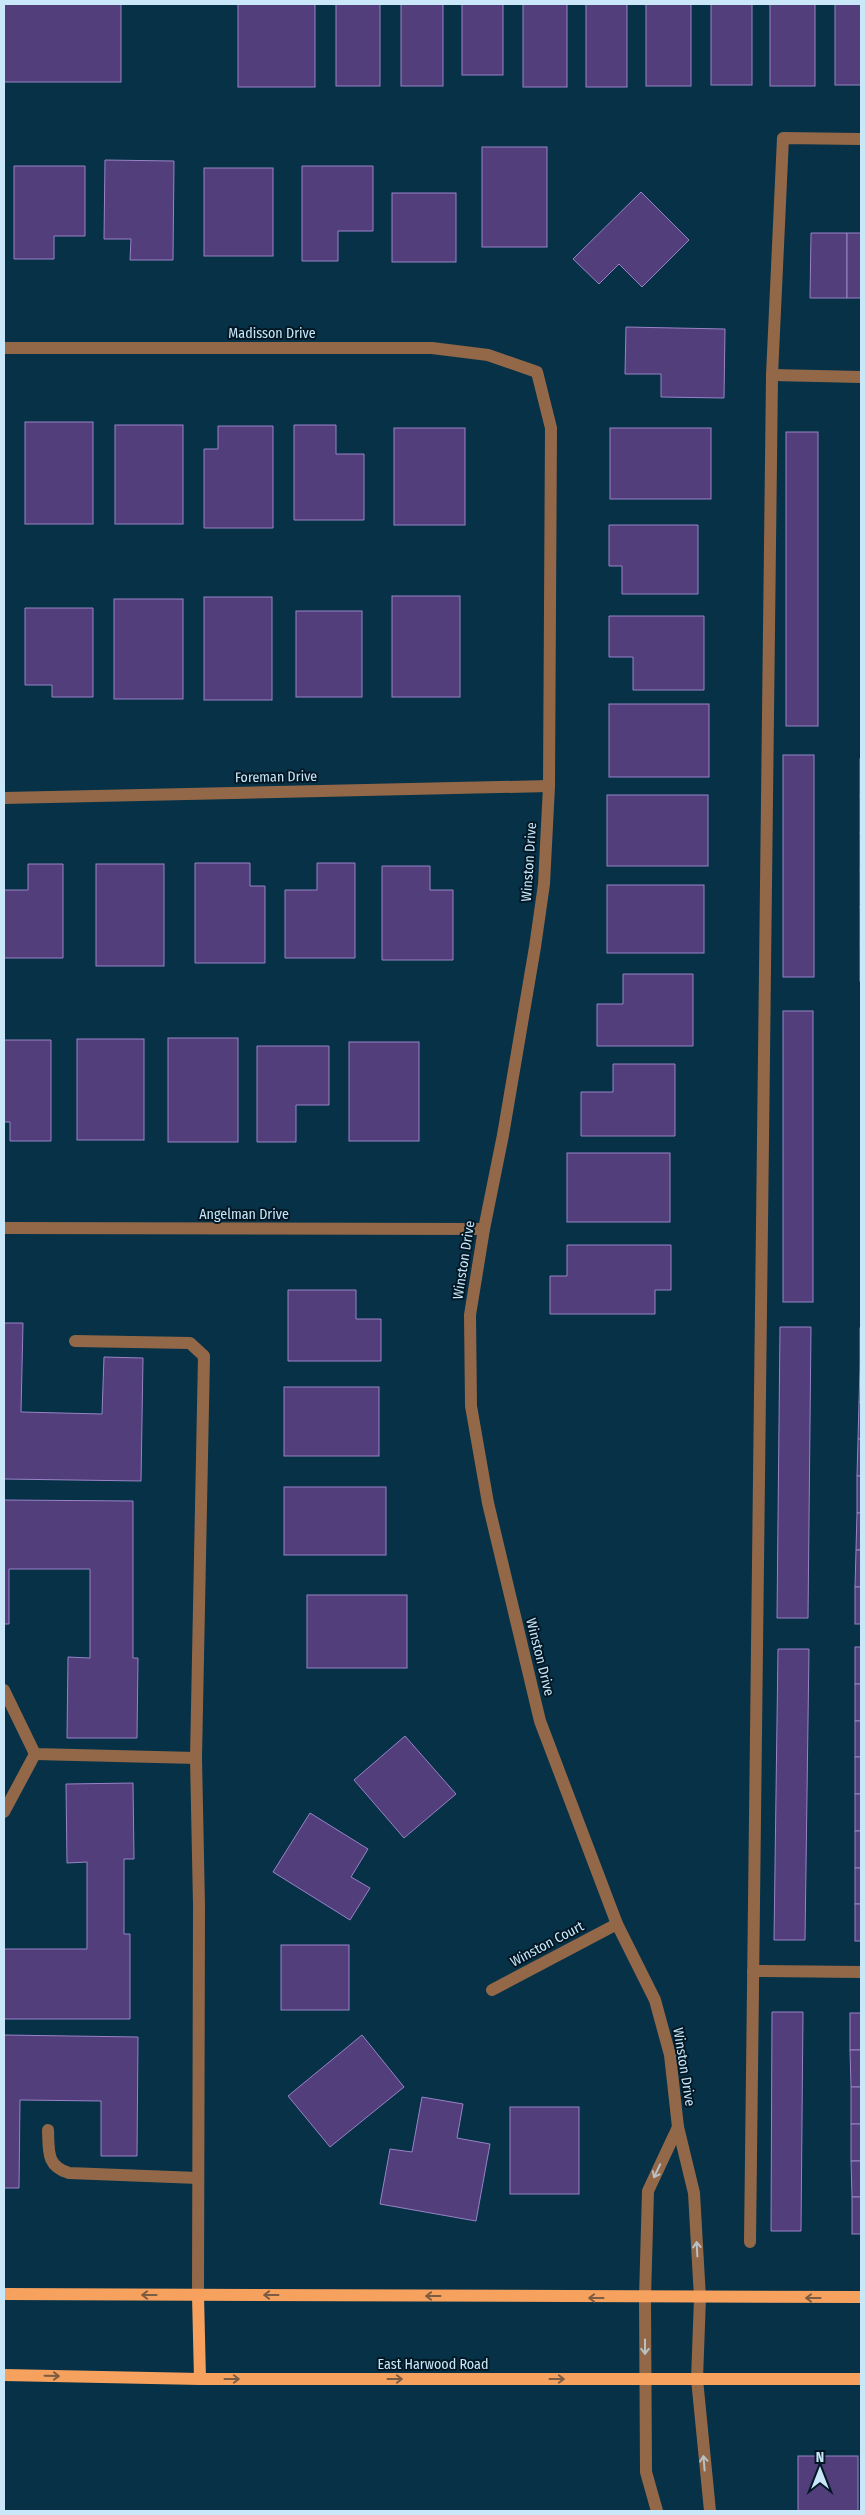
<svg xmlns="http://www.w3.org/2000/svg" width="865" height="2515" font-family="'Fira Sans Condensed',sans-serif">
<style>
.building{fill:#523e7b;stroke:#9783c6}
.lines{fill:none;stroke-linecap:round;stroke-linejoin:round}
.minor{stroke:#926849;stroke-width:12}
.major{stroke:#f7a15e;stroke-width:12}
.oneway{stroke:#b9c1c5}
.oneway2{stroke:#7c5c42}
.labels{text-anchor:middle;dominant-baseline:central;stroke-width:4;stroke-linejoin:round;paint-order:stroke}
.street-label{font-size:14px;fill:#cae7fa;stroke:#021825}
</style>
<rect width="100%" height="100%" fill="#063147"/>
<g class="building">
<rect x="4" y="4" width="117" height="78"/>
<rect x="238" y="4" width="77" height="83"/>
<rect x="336" y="4" width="44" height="82"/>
<rect x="401" y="4" width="42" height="82"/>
<rect x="462" y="4" width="41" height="71"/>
<rect x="523" y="4" width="44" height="83"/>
<rect x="586" y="4" width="41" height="83"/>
<rect x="646" y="4" width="45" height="82"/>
<rect x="711" y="4" width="41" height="81"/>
<rect x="770" y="4" width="45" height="82"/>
<rect x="835" y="4" width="26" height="81"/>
<rect x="482" y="147" width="65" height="100"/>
<path d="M105,160L174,161L173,260H130L131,239H104Z"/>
<path d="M14,166H85V236H54V259H14Z"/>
<path d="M302,166H373V231H338V261H302Z"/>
<rect x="204" y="168" width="69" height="88"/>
<path d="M641,192L689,240L642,287L619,264L599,284L573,259Z"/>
<rect x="392" y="193" width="64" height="69"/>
<path d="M811,233H847V298H810Z"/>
<rect x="847" y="233" width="14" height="65"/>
<path d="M626,327L725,329L724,398L661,397V374H625Z"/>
<rect x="25" y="422" width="68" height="102"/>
<rect x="115" y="425" width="68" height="99"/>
<path d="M294,425H336V454H364V520H294Z"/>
<path d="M218,426H273V528H204V449H218Z"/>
<rect x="394" y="428" width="71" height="97"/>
<rect x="610" y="428" width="101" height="71"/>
<rect x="786" y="432" width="32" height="294"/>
<path d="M609,525H698V594H622V566H609Z"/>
<rect x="392" y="596" width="68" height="101"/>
<rect x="204" y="597" width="68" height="103"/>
<rect x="114" y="599" width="69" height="100"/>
<path d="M25,608H93V697H52V685H25Z"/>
<rect x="296" y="611" width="66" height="86"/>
<path d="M609,616H704V690H633V657H609Z"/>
<rect x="609" y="704" width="100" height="73"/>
<rect x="783" y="755" width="31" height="222"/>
<rect x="860" y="759" width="1" height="37"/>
<rect x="607" y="795" width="101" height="71"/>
<rect x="860" y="796" width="1" height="37"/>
<rect x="860" y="833" width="1" height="37"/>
<path d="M195,863H250V886H265V963H195Z"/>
<path d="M317,863H355V958H285V890H317Z"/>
<path d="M28,864H63V958H4V890H28Z"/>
<rect x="96" y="864" width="68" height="102"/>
<path d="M382,866H430V890H453V960H382Z"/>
<rect x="860" y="870" width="1" height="37"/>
<rect x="607" y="885" width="97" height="68"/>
<rect x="860" y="907" width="1" height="37"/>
<rect x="860" y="944" width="1" height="37"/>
<path d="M623,974H693V1046H597V1004H623Z"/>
<rect x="783" y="1011" width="30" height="291"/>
<rect x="168" y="1038" width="70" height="104"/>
<rect x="77" y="1039" width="67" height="101"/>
<path d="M4,1040H51V1141H10V1122H4Z"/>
<rect x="349" y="1042" width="70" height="99"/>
<path d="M257,1046H329V1105H296V1142H257Z"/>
<path d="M613,1064H675V1136H581V1092H613Z"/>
<rect x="567" y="1153" width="103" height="69"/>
<path d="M567,1245H671V1290H655V1314H550V1276H567Z"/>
<path d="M288,1290H356V1319H381V1361H288Z"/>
<path d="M4,1323H23L21,1412L102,1414L104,1357L143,1358L141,1481L4,1479Z"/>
<path d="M780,1327H811L808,1618H777Z"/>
<rect x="860" y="1328" width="1" height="38"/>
<path d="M860,1366H861V1402H859Z"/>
<rect x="284" y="1387" width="95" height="69"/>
<path d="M859,1402H861V1439H858Z"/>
<path d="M858,1439H861V1476H857Z"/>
<rect x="857" y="1476" width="4" height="37"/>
<rect x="284" y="1487" width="102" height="68"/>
<path d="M4,1500L133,1501V1658H138L137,1738H67L68,1657L90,1658V1569H9V1624H4Z"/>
<path d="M857,1513H861V1550H856Z"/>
<path d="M856,1550H861V1587H855Z"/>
<rect x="855" y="1587" width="6" height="37"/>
<rect x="307" y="1595" width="100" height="73"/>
<rect x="855" y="1647" width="6" height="37"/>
<path d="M778,1649H809L805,1940H774Z"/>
<rect x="855" y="1684" width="6" height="37"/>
<rect x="855" y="1721" width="6" height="36"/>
<path d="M405,1736L456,1794L404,1838L354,1780Z"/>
<rect x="855" y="1757" width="6" height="37"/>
<path d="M133,1783L134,1859H124V1934H130V2019H4V1895V1949H87V1862L67,1863L66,1784Z"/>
<rect x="855" y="1794" width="6" height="37"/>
<path d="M310,1813L368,1849L351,1877L370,1888L350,1920L273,1872Z"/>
<rect x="855" y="1831" width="6" height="37"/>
<rect x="855" y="1868" width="6" height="36"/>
<rect x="855" y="1904" width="6" height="37"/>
<rect x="281" y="1945" width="68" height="65"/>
<path d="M772,2012H803L801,2231H771Z"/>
<rect x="850" y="2013" width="11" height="37"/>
<path d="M4,2035L138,2037L137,2156H101V2101L20,2100L19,2188H4Z"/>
<path d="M362,2035L404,2087L330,2147L288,2096Z"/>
<path d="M850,2050H861V2087H851Z"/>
<rect x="851" y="2087" width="10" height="37"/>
<path d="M422,2097L463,2104L457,2138L490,2144L476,2221L380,2204L390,2149L412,2152Z"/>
<rect x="510" y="2107" width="69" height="87"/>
<rect x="851" y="2124" width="10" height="37"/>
<path d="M851,2161H861V2197H852Z"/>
<rect x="852" y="2197" width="9" height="37"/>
<rect x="798" y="2456" width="60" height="55"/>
</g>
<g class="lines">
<g class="minor">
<path d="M4,348H432L488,355L537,372L551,428L549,786L544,884L535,947L503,1135L484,1229L470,1315L471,1406L488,1503L540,1721L617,1924L655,2000L670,2055L678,2127L694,2193L700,2298L697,2379L710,2511"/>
<path d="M772,375L861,377"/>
<path d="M4,798L549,786"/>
<path d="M4,1228L484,1229"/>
<path d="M75,1341L190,1343L204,1356L196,1758L199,1905L198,2295"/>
<path d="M4,1690L35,1754L196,1758"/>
<path d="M4,1812L35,1754"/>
<path d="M753,1971L861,1972"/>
<path d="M492,1990L617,1924"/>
<path d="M48,2130C49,2151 46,2166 69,2173L198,2178"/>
<path d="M750,2242L772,375L783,138L861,139"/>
<path d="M657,2511L646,2472L645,2298L648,2191L678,2127"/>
</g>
<g class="major">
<path d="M4,2294L861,2297"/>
<path d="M198,2295L200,2379"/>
<path d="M4,2375L200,2379H861"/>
</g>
</g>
<defs><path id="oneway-shaft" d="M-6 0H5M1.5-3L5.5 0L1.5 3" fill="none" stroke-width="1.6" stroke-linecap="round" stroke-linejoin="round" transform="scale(1.25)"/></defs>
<g class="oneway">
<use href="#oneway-shaft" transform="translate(657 2171) rotate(115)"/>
<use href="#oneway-shaft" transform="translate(697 2249) rotate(-93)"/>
<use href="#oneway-shaft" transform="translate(645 2347) rotate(90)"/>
<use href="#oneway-shaft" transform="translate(704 2463) rotate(-95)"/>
</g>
<g class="oneway2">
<use href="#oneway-shaft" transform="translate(149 2295) rotate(-180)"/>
<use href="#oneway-shaft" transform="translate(271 2295) rotate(-180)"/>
<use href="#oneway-shaft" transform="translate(433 2296) rotate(-180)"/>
<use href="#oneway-shaft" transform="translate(596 2298) rotate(-180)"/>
<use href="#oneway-shaft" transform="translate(813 2298) rotate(180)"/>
<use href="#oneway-shaft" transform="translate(52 2376) rotate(1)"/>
<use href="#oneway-shaft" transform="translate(232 2379)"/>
<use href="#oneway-shaft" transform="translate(395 2379)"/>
<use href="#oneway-shaft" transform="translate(557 2379)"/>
</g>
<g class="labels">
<g class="street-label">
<text x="272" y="333">Madisson Drive</text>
<text transform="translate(276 777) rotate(-1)">Foreman Drive</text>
<text transform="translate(529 862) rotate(-86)">Winston Drive</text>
<text x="244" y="1214">Angelman Drive</text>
<text transform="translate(464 1260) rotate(-81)">Winston Drive</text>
<text transform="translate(540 1657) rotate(76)">Winston Drive</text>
<text transform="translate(547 1944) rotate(-28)">Winston Court</text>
<text transform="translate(684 2067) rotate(81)">Winston Drive</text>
<text x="433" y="2364">East Harwood Road</text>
</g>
</g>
<rect width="865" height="2515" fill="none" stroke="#cae7fa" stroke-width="10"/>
<g transform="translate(820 2470)" stroke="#021825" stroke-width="4" paint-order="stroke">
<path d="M0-4L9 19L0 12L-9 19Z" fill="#cae7fa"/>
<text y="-8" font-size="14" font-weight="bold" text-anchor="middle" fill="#cae7fa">N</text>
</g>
</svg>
